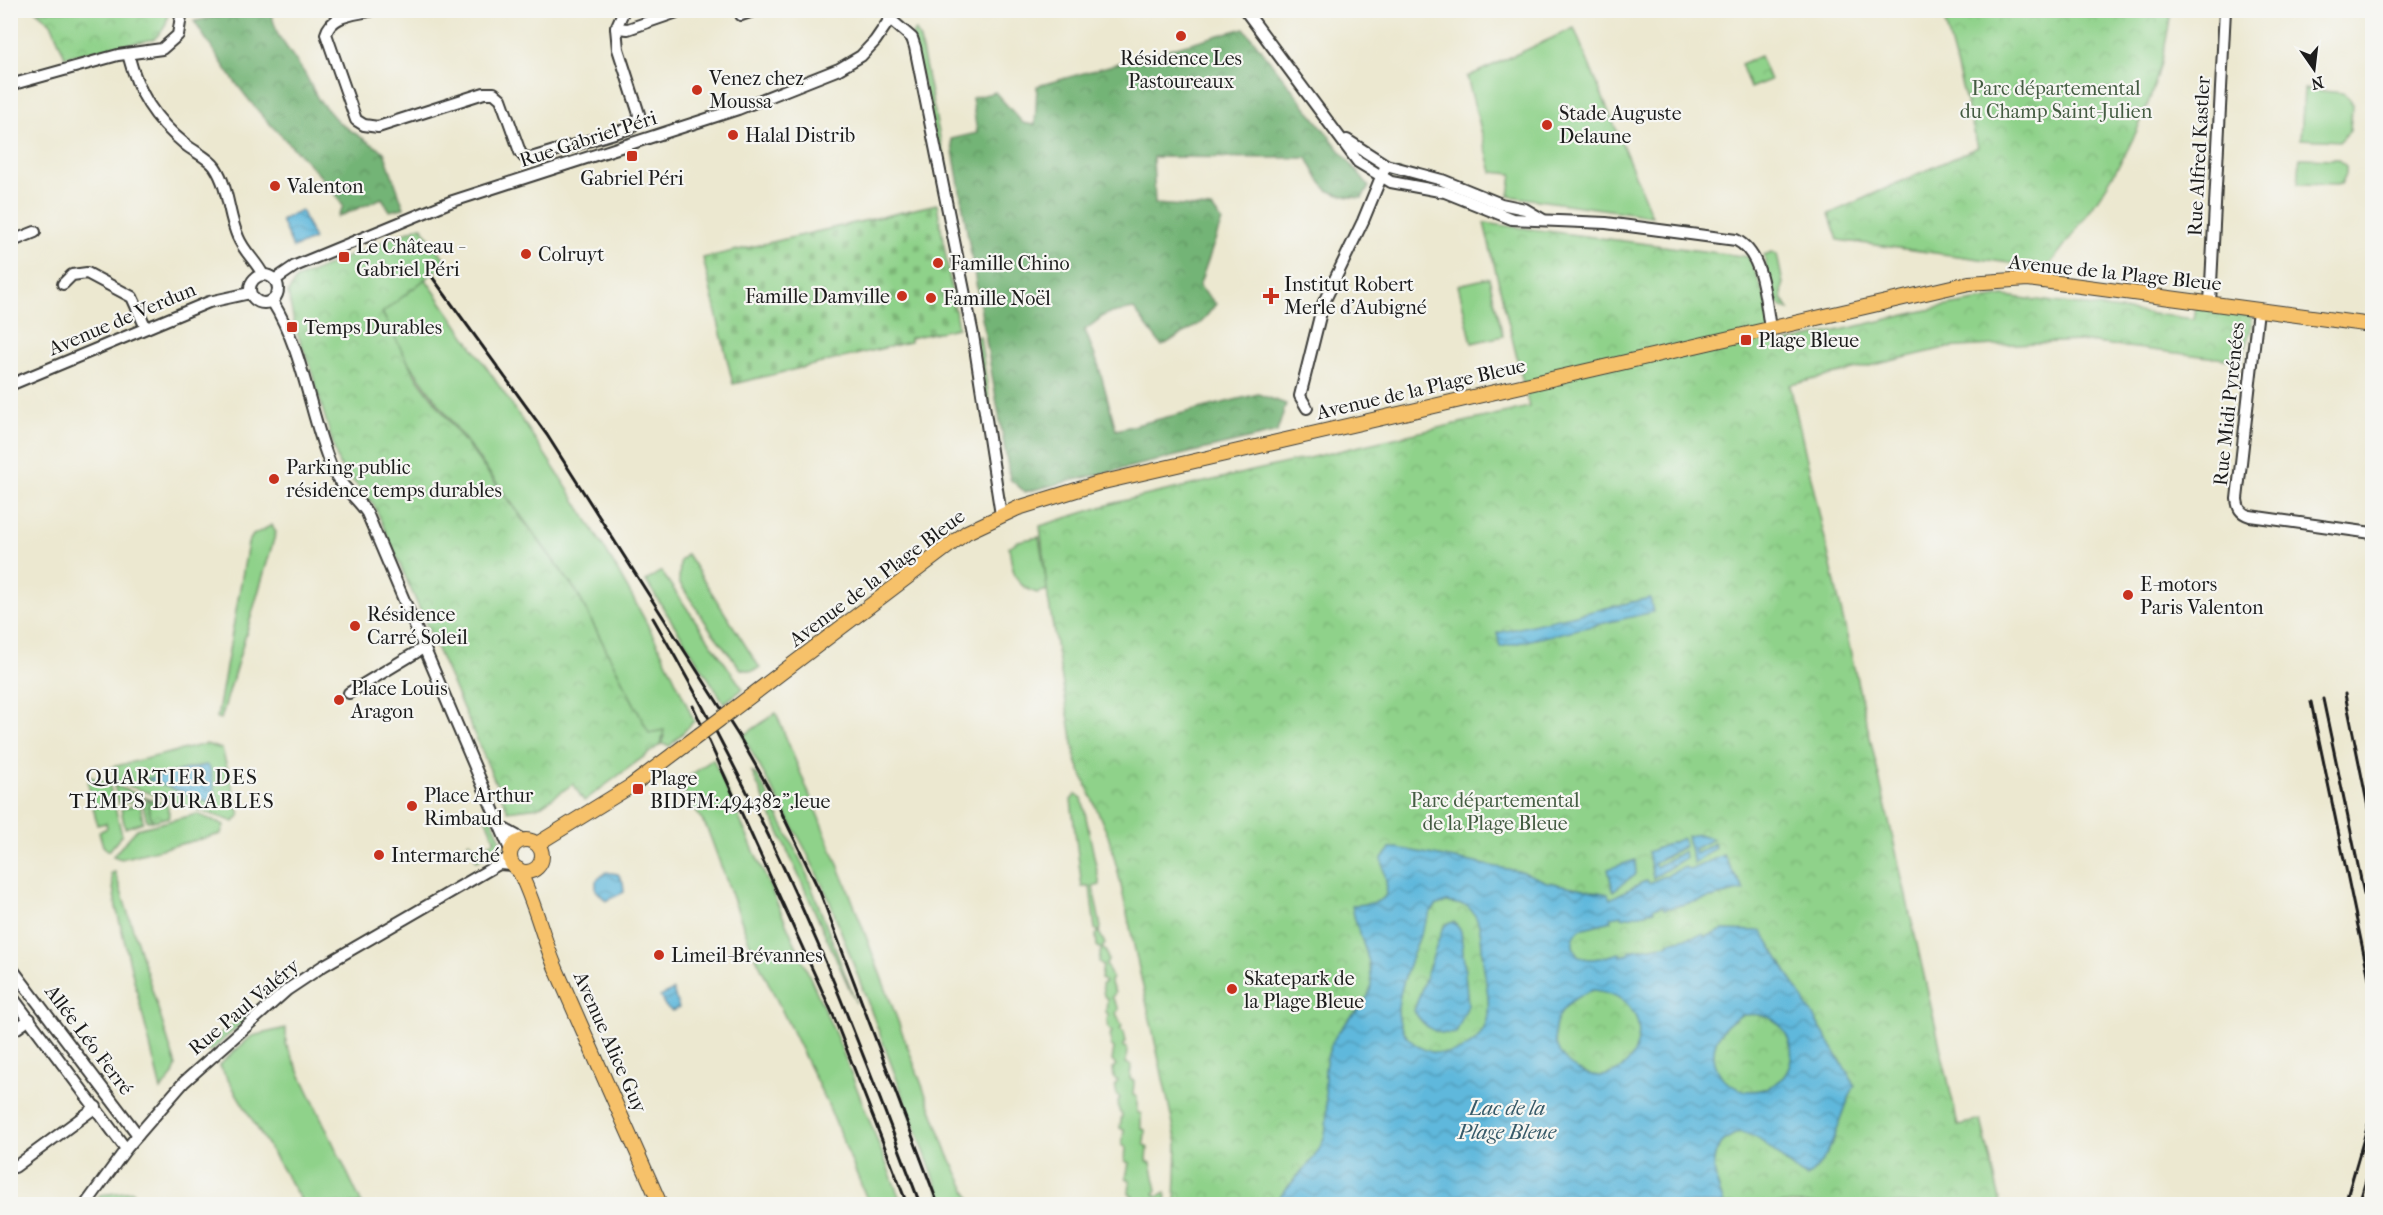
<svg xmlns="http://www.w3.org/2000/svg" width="2383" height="1215" font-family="'IM FELL French Canon',serif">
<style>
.grass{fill:#8fd28a;stroke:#567753;stroke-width:1.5;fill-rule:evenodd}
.forest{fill:url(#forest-crowns);stroke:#486849;stroke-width:1.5}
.cemetery{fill:url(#cemetery-stones);stroke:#567753;stroke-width:1.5}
.park{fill:url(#park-crowns);stroke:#567753;stroke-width:1.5}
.water{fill:url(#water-waves);stroke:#3e6a7c;stroke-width:1.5;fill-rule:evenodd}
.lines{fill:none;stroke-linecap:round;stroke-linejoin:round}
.minor-casing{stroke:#3b3b37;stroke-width:14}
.major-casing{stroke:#3b3b37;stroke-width:16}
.minor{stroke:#fff;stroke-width:10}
.major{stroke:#f6c16b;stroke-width:14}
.rail{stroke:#1c1c1c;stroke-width:3}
.major-bridge-casing{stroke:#3b3b37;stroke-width:16;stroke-linecap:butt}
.major-bridge{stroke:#f6c16b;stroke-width:14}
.poi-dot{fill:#c8321e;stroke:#f6f6f2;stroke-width:2}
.labels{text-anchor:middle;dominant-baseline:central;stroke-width:4.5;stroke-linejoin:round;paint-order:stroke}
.poi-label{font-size:20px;fill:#1c1c1c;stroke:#f6f6f2;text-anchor:start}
.park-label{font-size:20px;fill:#445c42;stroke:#f6f6f2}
.street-label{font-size:20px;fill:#1c1c1c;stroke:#f6f6f2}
.neighbourhood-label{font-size:21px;letter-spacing:1.5px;fill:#1c1c1c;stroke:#f6f6f2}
.water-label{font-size:21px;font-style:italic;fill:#375a69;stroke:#f6f6f2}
</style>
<defs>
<pattern id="forest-crowns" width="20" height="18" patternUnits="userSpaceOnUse" patternTransform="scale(1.5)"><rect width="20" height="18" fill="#73b476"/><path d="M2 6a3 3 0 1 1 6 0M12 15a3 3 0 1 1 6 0" fill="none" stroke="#5e9260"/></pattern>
<pattern id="cemetery-stones" width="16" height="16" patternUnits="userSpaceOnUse" patternTransform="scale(1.5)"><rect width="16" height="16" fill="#8fd28a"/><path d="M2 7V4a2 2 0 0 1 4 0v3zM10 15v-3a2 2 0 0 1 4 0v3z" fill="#7bb476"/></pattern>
<pattern id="park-crowns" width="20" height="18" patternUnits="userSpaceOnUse" patternTransform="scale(1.5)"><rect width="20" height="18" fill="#8fd28a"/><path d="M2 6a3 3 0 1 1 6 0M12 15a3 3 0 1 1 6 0" fill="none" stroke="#7bb476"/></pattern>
<pattern id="water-waves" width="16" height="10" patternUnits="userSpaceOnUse" patternTransform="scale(1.5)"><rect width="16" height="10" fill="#5fb8dc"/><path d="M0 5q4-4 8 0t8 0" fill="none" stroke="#4e95b2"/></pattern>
</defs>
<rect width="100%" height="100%" fill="#f6f6f2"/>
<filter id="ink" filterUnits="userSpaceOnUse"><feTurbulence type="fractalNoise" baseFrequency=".0167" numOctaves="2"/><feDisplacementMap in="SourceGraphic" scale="12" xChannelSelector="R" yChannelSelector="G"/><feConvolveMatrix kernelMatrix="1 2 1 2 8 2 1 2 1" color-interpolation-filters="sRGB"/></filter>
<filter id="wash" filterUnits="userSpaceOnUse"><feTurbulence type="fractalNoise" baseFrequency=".008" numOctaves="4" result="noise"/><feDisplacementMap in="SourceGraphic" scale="24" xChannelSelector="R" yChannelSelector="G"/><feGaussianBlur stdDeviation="1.35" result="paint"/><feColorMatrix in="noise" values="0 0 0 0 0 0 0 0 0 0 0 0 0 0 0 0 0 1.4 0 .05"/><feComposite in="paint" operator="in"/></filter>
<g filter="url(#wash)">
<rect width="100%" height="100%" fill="#ece8d0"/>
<g class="grass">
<path d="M1574,28L1652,216L1509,196L1512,174L1492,172L1467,77Z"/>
<path d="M916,31L920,40L958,226H954L912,34Z"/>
<path d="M2304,89L2343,93L2349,98L2352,105L2350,131L2340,141L2301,139Z"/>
<path d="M2300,158L2337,159L2346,166V174L2341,184L2336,185L2298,184Z"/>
<path d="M1396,170L1468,194L1390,177L1391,172Z"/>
<path d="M1772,252L1777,254L1783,284L1782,298L1789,310C1766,304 1768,274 1764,255Z"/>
<path d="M425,278C523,421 625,561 694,721L670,746L661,744L664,736L649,733L576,591L403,355L382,312Z"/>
<path d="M1489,278L1503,336L1472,343L1458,285Z"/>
<path d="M980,336L1001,481H997L976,337Z"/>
<path d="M272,525L276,532L221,719L217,718L248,543L253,535Z"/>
<path d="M1039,537L1048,590L1037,593C1013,586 1012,569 1009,547L1018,541Z"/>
<path d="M687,554L760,668L752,671L741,669L712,632L679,582L680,561Z"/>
<path d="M661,571L743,689L724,703L646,581Z"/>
<path d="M776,713L850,894L948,1154L973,1204H944L828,897L804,847L743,736Z"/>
<path d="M206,744L222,749L240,815L234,822L117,782L112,767ZM206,765L207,802L147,779L198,766Z"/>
<path d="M713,759L838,1040L902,1204H869L829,1107L751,947L707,828L679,784Z"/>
<path d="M752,772L758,776L804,867L856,1003Z"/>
<path d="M91,777L109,783L122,835L109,851L103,846L99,832L107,828L106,823L97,825L88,783Z"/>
<path d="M114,785L152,800L148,806L152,821H147L143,804L149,800L130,794L132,802L119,804Z"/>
<path d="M1076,794L1082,798L1100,885L1093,887L1101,928L1099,932L1105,944L1102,948L1106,951L1108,961L1106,964L1112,978L1110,981L1115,993L1112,997L1119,1009L1116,1013L1122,1026L1120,1029L1124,1032L1126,1042L1123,1046L1127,1048L1126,1063L1131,1065L1130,1079L1134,1081L1133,1095L1137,1097V1112L1141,1114V1128L1145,1130L1144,1144L1148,1147L1147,1161L1151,1163L1157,1190L1154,1194L1158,1196L1165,1192L1167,1204H1124L1123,1199L1131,1200L1133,1196L1129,1194L1130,1180L1126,1178L1129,1163L1125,1161L1126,1147L1122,1145L1124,1130L1120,1128L1122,1114L1119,1111L1118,1101L1120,1098L1117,1095L1115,1085L1118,1081L1114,1078L1113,1068L1116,1065L1112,1061L1114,1048L1111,1045L1110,1035L1112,1032L1109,1029L1107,1019L1109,1015L1106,1012L1107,999L1104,996L1102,985L1105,982L1101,979L1103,965L1099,962L1101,949L1097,946L1096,935L1099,932L1095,929L1090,887H1082L1071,800Z"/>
<path d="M140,804L143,822L125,828L121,809Z"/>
<path d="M483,812H489L502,843L499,849L477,861L468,842L470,841L474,851L495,841Z"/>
<path d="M197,814L224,825L221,834L121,859L113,856L137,829Z"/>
<path d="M115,872L176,1066L173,1075L161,1090L116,907L111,873Z"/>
<path d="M248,1012L247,1018L212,1050L208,1051L204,1046Z"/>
<path d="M286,1028V1044L362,1204H297L302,1202L219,1065L252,1036Z"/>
<path d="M133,1191L138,1204H94L100,1195Z"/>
</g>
<g class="forest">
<path d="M252,10L270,11L278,35L305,74L318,99L339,123L384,152L404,208L390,211L382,198L338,217L343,206C321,171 288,145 261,114C235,85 215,53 194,21Z"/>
<path d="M1244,28L1369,187L1362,198C1325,196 1324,190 1307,158L1153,157L1155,204L1212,208L1222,221L1199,286L1216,304L1201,323L1162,346L1134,309L1106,314L1085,330L1099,367L1116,430L1258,394L1286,404L1277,432L1025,492L1010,479L951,139L977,133L972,98L995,92L1023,123L1035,125L1037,86Z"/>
</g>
<path class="cemetery" d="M937,204L958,328L910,338V342L733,384L703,258Z"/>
<g class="park">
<path d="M36,11H168C168,24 163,31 154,39L65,57L51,23Z"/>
<path d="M1942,11H2171C2157,117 2112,186 2047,268L1838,240L1829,214L1978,147Z"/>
<path d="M1760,56L1770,80L1750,88L1741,64Z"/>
<path d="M1484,223L1749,257L1768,304L1780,344L1936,308L2004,296L2194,319L2196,307L2251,315L2252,325L2241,361L2079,341L1975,346L1945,348L1790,385L1958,1125L1981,1120L2001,1204H1175L1177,1143L1118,872L1109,838L1076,761L1048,598L1040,526L1114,503L1529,407Z"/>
<path d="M421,226L447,262L382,313L415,375L576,591L649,733L664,730L661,744L584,801L573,784L539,807L508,811L374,505L339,465L310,366L295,328L288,293L296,279Z"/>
<path d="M152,800L167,805L170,817L152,821L148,806Z"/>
</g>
<g class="water">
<path d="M301,210L314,239L293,248L281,220Z"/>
<path d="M1650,598L1653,612L1500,647L1497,633Z"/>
<path d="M206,765L210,769L217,802L215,804L147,779Z"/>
<path d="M1699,834L1713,839L1694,849L1695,854L1714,843L1715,847L1694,864L1687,836Z"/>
<path d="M1683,838L1685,846L1654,863L1656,867L1684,851L1685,858L1653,878L1648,852Z"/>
<path d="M1397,848L1523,872L1547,882L1608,894L1610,899L1647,880L1649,883L1685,867L1690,870L1723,855L1744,890L1664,909L1663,906L1653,908L1654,911L1623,918L1621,915L1611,917L1612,921L1580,929C1575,934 1572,939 1573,946C1578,968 1606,956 1620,953L1621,956L1629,954V951L1669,944V942L1703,934L1705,937L1723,930L1762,931L1855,1085C1840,1113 1834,1158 1807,1177C1782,1166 1767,1136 1740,1132C1702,1146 1714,1175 1724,1204H1275C1289,1180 1318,1163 1325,1134C1332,1100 1315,1077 1334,1039C1344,1019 1370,1005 1371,985C1373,956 1354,929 1352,905C1399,903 1386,892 1382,858L1390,849ZM1447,902L1467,906C1483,919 1481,942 1483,961C1485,979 1491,1003 1487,1020C1474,1068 1402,1063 1398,1012C1397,991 1420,934 1430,913L1437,905ZM1594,990C1669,999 1638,1093 1585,1073C1575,1069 1565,1062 1560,1053C1544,1023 1567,998 1594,990ZM1742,1015C1748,1015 1755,1014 1761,1015C1782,1019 1796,1044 1790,1064C1787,1075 1779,1083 1769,1087C1722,1107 1687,1043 1742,1015Z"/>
<path d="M1635,860L1636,874L1613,891L1608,869Z"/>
<path d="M606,872L618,874L623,882L624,892L606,901L596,890V881Z"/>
<path d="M1454,922L1461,931L1468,1005L1456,1033C1436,1036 1424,1027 1414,1011L1442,930L1446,924Z"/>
<path d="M673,990L679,1008L672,1011L666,1007L660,997Z"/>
</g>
</g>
<g filter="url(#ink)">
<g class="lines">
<defs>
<g id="minor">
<path d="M373,10C355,15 332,14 326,34L356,120L364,125L378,127L484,93H494L501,99L520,152L524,157L531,158L631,128L638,122L639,114L618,49L616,28L624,10"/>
<path d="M1245,10L1358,162L1391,182L1445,192L1512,219L1606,223L1736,240C1764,254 1765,300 1770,328"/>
<path d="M741,15L756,10"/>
<path d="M890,19L912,38L915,47L973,335L1001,515"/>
<path d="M616,28L628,29L683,10"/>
<path d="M128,54C138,93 154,119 186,145C195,152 209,158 215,167C229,188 228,215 238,237C244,252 256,261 263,275"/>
<path d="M10,85L118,55L162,49L178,35L182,10"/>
<path d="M1347,140L1386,165L1442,180L1501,204L1525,209L1542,219"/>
<path d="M10,242L35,232"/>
<circle cx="264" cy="289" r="14"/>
<path d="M276,279L295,266L450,202L738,109L839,69L861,56L875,41L890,19L893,10"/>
<path d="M63,284L72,275L87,273L132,297L146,328"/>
<path d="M272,301C304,351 309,413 331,466C339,486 356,496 367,513L511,852"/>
<path d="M2210,303L2225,10"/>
<path d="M2258,310L2237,499C2238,508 2240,513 2250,516L2372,533"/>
<path d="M10,385L209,302L250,293"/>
<path d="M1307,408L1300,396L1323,304L1363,221L1386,165"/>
<path d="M349,693L425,647"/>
<path d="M504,829L524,840"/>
<path d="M511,856L499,864L513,865"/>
<path d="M10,966L138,1135"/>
<path d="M10,994L126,1149"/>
<path d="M10,1033L30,1019"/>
<path d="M15,1167L96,1107"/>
<path d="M86,1204L126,1149L184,1082L287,990L323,966L499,864"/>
</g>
<g id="major">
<path d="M731,711L967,532L1018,508L1099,483L1969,283L2028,279L2372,325"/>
<circle cx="526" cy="856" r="16"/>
<path d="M537,844L631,786L699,735"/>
<path d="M518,869C535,901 542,937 557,971C591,1049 626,1127 660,1204"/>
</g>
</defs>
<use href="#minor" class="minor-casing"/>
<use href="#major" class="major-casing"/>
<use href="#minor" class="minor"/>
<use href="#major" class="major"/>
<g class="rail">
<path d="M430,274L547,435L740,738L776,801L820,892L938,1204"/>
<path d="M653,618C714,723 769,831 817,942C854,1028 887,1117 920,1204"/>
<path d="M2345,694L2372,827"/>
<path d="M2323,699L2372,932"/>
<path d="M2311,702L2372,993"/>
<path d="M693,706L834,1017L907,1204"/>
<path d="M2345,1204L2372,1111"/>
<path d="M2359,1204L2372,1160"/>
</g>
<defs>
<path id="major-bridge" d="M699,735L731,711"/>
</defs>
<use href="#major-bridge" class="major-bridge-casing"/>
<use href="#major-bridge" class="major-bridge"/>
</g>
</g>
<g class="poi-dot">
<circle cx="1181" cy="36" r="6"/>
<circle cx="697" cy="90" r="6"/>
<circle cx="1547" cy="125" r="6"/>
<circle cx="733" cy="135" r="6"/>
<rect x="626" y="150" width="12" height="12" rx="3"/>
<circle cx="275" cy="186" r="6"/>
<circle cx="526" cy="254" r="6"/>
<rect x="338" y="251" width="12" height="12" rx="3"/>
<circle cx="938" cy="263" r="6"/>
<circle cx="902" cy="296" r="6"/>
<path d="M1268 287h6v6h6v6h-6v6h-6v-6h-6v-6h6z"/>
<circle cx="931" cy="298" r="6"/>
<rect x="286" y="321" width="12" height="12" rx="3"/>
<rect x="1740" y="334" width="12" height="12" rx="3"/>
<circle cx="274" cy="479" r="6"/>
<circle cx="2128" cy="595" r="6"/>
<circle cx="355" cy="626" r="6"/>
<circle cx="339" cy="700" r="6"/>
<rect x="632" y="783" width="12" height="12" rx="3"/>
<circle cx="412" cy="806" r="6"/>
<circle cx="379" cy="855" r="6"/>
<circle cx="659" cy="955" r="6"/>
<circle cx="1232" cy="989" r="6"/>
</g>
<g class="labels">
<g class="poi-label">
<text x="1181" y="58" text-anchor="middle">Résidence Les<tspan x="1181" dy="23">Pastoureaux</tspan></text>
<text x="709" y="78">Venez chez<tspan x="709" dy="23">Moussa</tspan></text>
<text x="1559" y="113">Stade Auguste<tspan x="1559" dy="23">Delaune</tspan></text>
<text x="745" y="135">Halal Distrib</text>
<text x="632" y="178" text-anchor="middle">Gabriel Péri</text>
<text x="287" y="186">Valenton</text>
<text x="356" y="246">Le Château -<tspan x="356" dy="23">Gabriel Péri</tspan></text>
<text x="538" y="254">Colruyt</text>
<text x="950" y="263">Famille Chino</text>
<text x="1284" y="284">Institut Robert<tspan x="1284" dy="23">Merle d'Aubigné</tspan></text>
<text x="890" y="296" text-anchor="end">Famille Damville</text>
<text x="943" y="298">Famille Noël</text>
<text x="304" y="327">Temps Durables</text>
<text x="1758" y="340">Plage Bleue</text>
<text x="286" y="467">Parking public<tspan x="286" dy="23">résidence temps durables</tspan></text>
<text x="2140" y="584">E-motors<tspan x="2140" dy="23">Paris Valenton</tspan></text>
<text x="367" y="614">Résidence<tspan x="367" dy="23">Carré Soleil</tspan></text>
<text x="351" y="688">Place Louis<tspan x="351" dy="23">Aragon</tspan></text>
<text x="650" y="778">Plage<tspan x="650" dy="23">BIDFM:494382",leue</tspan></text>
<text x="424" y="795">Place Arthur<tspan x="424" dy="23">Rimbaud</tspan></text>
<text x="391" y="855">Intermarché</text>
<text x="671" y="955">Limeil-Brévannes</text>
<text x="1244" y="978">Skatepark de<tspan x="1244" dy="23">la Plage Bleue</tspan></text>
</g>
<g class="park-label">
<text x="2056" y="88">Parc départemental<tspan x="2056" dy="23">du Champ Saint-Julien</tspan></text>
<text x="1495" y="800">Parc départemental<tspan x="1495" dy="23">de la Plage Bleue</tspan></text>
</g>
<g class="street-label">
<text transform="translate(588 139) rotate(-18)">Rue Gabriel Péri</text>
<text transform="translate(2199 156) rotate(-87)">Rue Alfred Kastler</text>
<text transform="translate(2115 273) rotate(6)">Avenue de la Plage Bleue</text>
<text transform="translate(122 319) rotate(-23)">Avenue de Verdun</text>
<text transform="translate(1421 389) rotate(-13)">Avenue de la Plage Bleue</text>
<text transform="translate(2229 404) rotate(-84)">Rue Midi Pyrénées</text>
<text transform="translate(877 578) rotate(-37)">Avenue de la Plage Bleue</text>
<text transform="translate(244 1007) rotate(-40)">Rue Paul Valéry</text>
<text transform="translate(89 1040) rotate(53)">Allée Léo Ferré</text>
<text transform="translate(610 1042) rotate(66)">Avenue Alice Guy</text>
</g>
<g class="neighbourhood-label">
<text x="172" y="777">QUARTIER DES<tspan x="172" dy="24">TEMPS DURABLES</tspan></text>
</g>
<g class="water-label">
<text x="1507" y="1108">Lac de la<tspan x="1507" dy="24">Plage Bleue</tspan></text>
</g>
</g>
<rect width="2383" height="1215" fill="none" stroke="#f6f6f2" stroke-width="36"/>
<g transform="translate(2314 69) rotate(166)" stroke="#f6f6f2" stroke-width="4.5" paint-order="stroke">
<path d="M0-4.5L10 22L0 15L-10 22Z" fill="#1c1c1c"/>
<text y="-9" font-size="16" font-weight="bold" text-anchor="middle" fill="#1c1c1c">N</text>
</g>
</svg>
